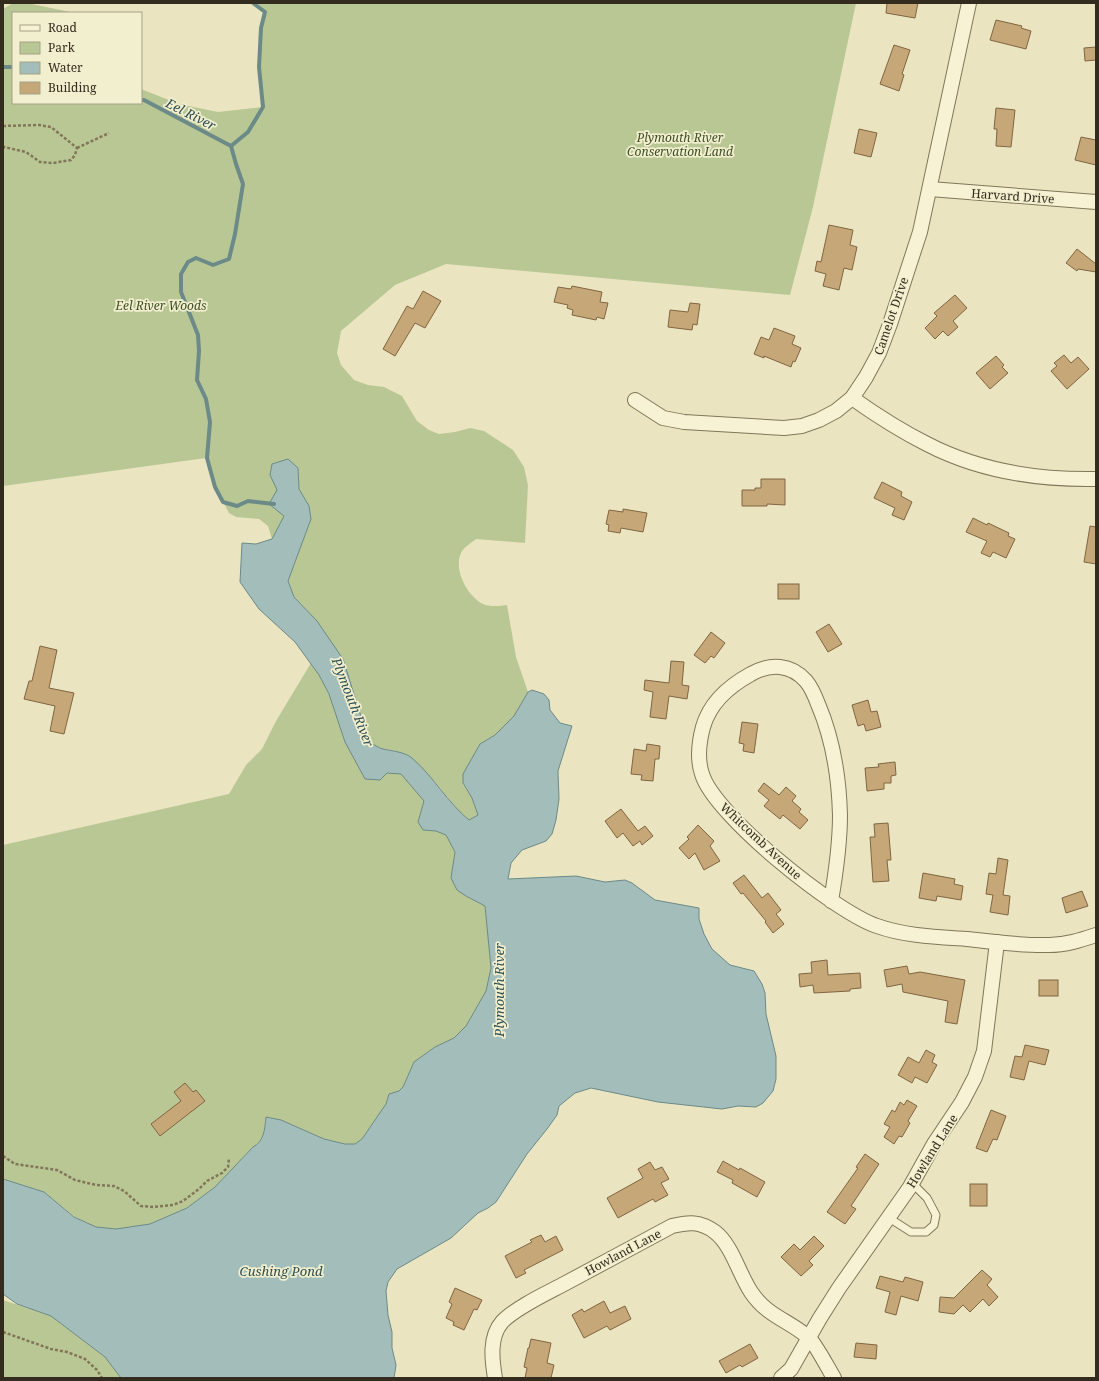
<svg xmlns="http://www.w3.org/2000/svg" width="1099" height="1381" font-family="'Noto Serif',serif">
<style>
.green{fill:#b9c795}
.water{fill:#a3bdba;stroke:#6b8a88}
.lines{fill:none;stroke-linecap:round;stroke-linejoin:round}
.stream{stroke:#6b8a88;stroke-width:4}
.building{fill:#c6a778;stroke:#806541}
.lane-casing{stroke:#827659;stroke-width:9}
.street-casing{stroke:#827659;stroke-width:16}
.path{stroke:#827659;stroke-width:2.5;stroke-dasharray:3 2;stroke-linecap:butt}
.lane{stroke:#f6f2d3;stroke-width:7}
.street{stroke:#f6f2d3;stroke-width:14}
.labels{text-anchor:middle;dominant-baseline:central;stroke-width:3.5;stroke-linejoin:round;paint-order:stroke}
.park-label{font-size:12px;font-style:italic;fill:#3c4e25;stroke:#f2efcf}
.street-label{font-size:12px;fill:#332b1d;stroke:#f2efcf}
.water-label{font-size:13px;font-style:italic;fill:#2d4e52;stroke:#f2efcf}
</style>
<rect width="100%" height="100%" fill="#eae5c0"/>
<g class="green">
<path d="M13,3H27L75,13H13V103H141V89L179,104L218,112L263,107C260,74 257,45 265,12L253,3H856L813,207L790,295L446,264L395,285L341,331L337,353L341,365L354,380L368,385L384,387L402,396L417,421L429,430L439,434L455,432L470,428L484,431L513,450L524,467L528,485L525,543L476,539C472,542 465,547 462,551C452,568 467,596 483,604C489,607 501,606 507,605L516,657L528,692L514,716L495,735L480,744L463,784L472,798L478,815L469,820L456,808L436,783L411,757L391,750L382,749L369,742L365,727L317,621L294,597L288,581L297,555L309,506L299,489L298,468L270,475L277,490L284,516L272,539L268,526L259,519L236,517L229,513L215,487L206,458L3,486V9Z"/>
<path d="M311,663L319,675L329,694L345,742L387,773L401,774L424,801L418,822L446,835L455,852L451,878L466,896L485,906L491,968L486,991L466,1026L454,1038L435,1047L414,1062L403,1087L399,1091L389,1094L386,1104L362,1140L355,1144H345L324,1139L281,1120L266,1117C265,1128 264,1142 253,1147L215,1187L187,1208L150,1224L116,1229L96,1227L75,1217L44,1192L3,1179V845L229,794L246,765L262,749L276,721Z"/>
<path d="M3,1300L51,1316L105,1357L121,1378H3Z"/>
</g>
<path class="water" d="M288,459L298,468L299,489L309,506L311,519L288,581L294,597L317,621L343,659L369,742C374,744 378,748 383,749C392,751 405,752 412,758C434,777 447,802 469,820L478,815L472,798L463,783V774L480,744L495,735L514,716L528,692L532,690L544,694L549,700L550,710L560,723L572,726L558,771L559,799L556,820L552,834L546,841L522,850L511,863L508,879L576,876L605,882L625,880L632,883L655,900L699,908V919L704,934L712,949L730,965L754,971L762,984L765,993L766,1014L776,1056V1079L773,1091L763,1103L756,1107L738,1106L722,1109L658,1102L591,1088L575,1093L559,1106L557,1115L547,1129L527,1154L496,1202L488,1208L478,1213L451,1238L397,1269L388,1282L386,1291L388,1315L392,1332V1348L396,1365L394,1378H121L105,1357L51,1316L17,1304L3,1294V1179L44,1192L74,1217L96,1227L116,1229L150,1224L187,1208L215,1187L253,1147C264,1142 265,1128 266,1117L281,1120L324,1139L345,1144H355L362,1139L386,1104L389,1094L399,1091L403,1087L414,1062L435,1047L454,1038L466,1026L486,991L491,968L485,906L466,896L457,890L451,878L455,852L446,835L436,831L423,830L418,822L424,801L401,774L387,773L380,780L365,779L345,742L329,694L319,675L295,642L259,609L240,582L242,543L256,544L272,539L284,516L269,504L277,490L270,475L272,464Z"/>
<g class="lines">
<g class="stream">
<path d="M253,3L265,12L261,28L259,67L263,107L248,132L231,146L236,164L243,184L235,234L229,259L213,265L196,258L188,262L181,274V292L198,335L199,351L197,380L206,399L210,422L207,458L215,487L223,502L237,506L248,501L274,504"/>
<path d="M3,67H13"/>
<path d="M141,100H144L231,146"/>
</g>
</g>
<g class="building">
<path d="M887,3H918L915,18L886,13Z"/>
<path d="M996,20L1022,26L1021,28L1031,31L1026,49L990,40Z"/>
<path d="M894,45L910,50L902,74L904,75L899,91L880,84Z"/>
<path d="M1096,47V60L1085,61L1084,48Z"/>
<path d="M996,108L1015,110L1011,147L996,146L997,129H994Z"/>
<path d="M859,129L877,133L871,157L854,153Z"/>
<path d="M1081,137L1096,140V165L1075,160Z"/>
<path d="M829,225L853,230L850,245L857,247L852,270L844,268L839,290L823,286L826,274L815,271L817,261L821,262Z"/>
<path d="M1077,249L1096,264V272L1078,269L1077,271L1066,263Z"/>
<path d="M572,286L602,292L600,302L608,303L604,319L597,317L596,320L572,315L573,310L567,308L568,305L554,302L558,287L571,289Z"/>
<path d="M423,291L441,301L425,328L415,323L395,356L383,349L407,306L413,309Z"/>
<path d="M955,295L967,308L953,321L958,327L948,336L943,331L935,339L925,328L937,316L934,313Z"/>
<path d="M690,303L700,304L697,325L693,324L692,330L668,327L670,310L688,312Z"/>
<path d="M774,328L795,336L792,344L801,348L795,362L793,361L791,367L764,356V358L754,354L761,337L769,340Z"/>
<path d="M1064,355L1071,363L1078,357L1089,369L1067,389L1051,371L1057,366L1054,363Z"/>
<path d="M996,356L1004,365L1002,367L1008,373L990,389L976,373Z"/>
<path d="M761,479H785V505L767,504V506H742V490H755V488H761Z"/>
<path d="M882,482L902,492L901,496L912,502L904,520L892,515L895,508L874,498Z"/>
<path d="M623,509L647,513L643,532L621,528L620,533L608,531L609,525L606,524L609,510L623,512Z"/>
<path d="M973,518L987,525L988,523L1009,533L1008,536L1015,539L1006,558L993,552L990,557L981,553L987,541L966,532Z"/>
<path d="M1090,526L1096,527V564L1084,562Z"/>
<rect x="778" y="584" width="21" height="15"/>
<path d="M829,624L842,644L828,652L816,632Z"/>
<path d="M711,632L725,643L714,658L711,656L705,663L694,655Z"/>
<path d="M40,646L57,650L49,688L74,693L64,734L50,731L55,706L24,699L29,681H32Z"/>
<path d="M671,661L684,662L682,685L689,686L687,699L669,696L666,719L650,717L653,692L644,690L645,680L669,683Z"/>
<path d="M868,700L871,712L877,711L881,727L866,731L864,724L858,726L852,705Z"/>
<path d="M742,722L758,724L754,753L743,751L744,744L739,743Z"/>
<path d="M647,744L660,746L659,759H655L653,781L641,780L642,775L631,774L634,749L646,751Z"/>
<path d="M895,762L896,775L891,776V783H884V789L867,791L865,768L879,767L878,764Z"/>
<path d="M764,783L779,795L786,787L796,796L792,801L801,809L799,812L808,820L800,829L783,815L780,819L764,806L769,800L758,791Z"/>
<path d="M621,809L638,831L645,826L653,836L642,845L640,841L633,846L623,833L617,838L605,821Z"/>
<path d="M888,823L891,860H887L889,881L873,882L870,837H875L874,824Z"/>
<path d="M698,825L714,841L710,846L720,861L704,870L695,853L689,859L679,848L689,839L687,837Z"/>
<path d="M998,858L1008,860L1003,895L1010,896L1008,915L990,912L993,895L986,894L989,873L996,874Z"/>
<path d="M923,873L955,879L954,884L963,886L961,900L937,896L936,901L919,898Z"/>
<path d="M744,875L762,898L768,893L781,910L776,914L784,924L773,933L765,922L766,921L743,893L741,894L733,883Z"/>
<path d="M1082,891L1088,906L1066,913L1062,898Z"/>
<path d="M827,960L828,975L860,973L861,988L850,989V991L814,993L813,985L800,987L799,974L812,973L811,962Z"/>
<path d="M907,966L909,974L920,972L965,980L957,1024L945,1022L948,1001L903,992L902,984L887,987L884,970Z"/>
<rect x="1039" y="980" width="19" height="16"/>
<path d="M1025,1045L1049,1050L1045,1065L1029,1061L1024,1080L1010,1077L1015,1056L1022,1057Z"/>
<path d="M926,1050L935,1055L932,1062L937,1065L927,1083L915,1077L912,1083L898,1075L908,1057L919,1063Z"/>
<path d="M185,1083L193,1092L196,1090L205,1101L160,1136L151,1124L181,1101L174,1092Z"/>
<path d="M907,1100L917,1106L908,1121L910,1123L902,1137L899,1136L894,1144L884,1137L890,1127L884,1124L892,1110L895,1112L900,1102L904,1105Z"/>
<path d="M991,1110L1006,1116L997,1140L993,1139L987,1152L976,1148Z"/>
<path d="M865,1154L879,1164L851,1206L856,1209L845,1224L827,1212L858,1168L856,1167Z"/>
<path d="M723,1161L739,1170L740,1168L765,1182L757,1197L732,1183L733,1180L717,1172Z"/>
<path d="M650,1162L655,1170L662,1167L669,1179L661,1183L668,1195L655,1202L653,1199L618,1218L607,1198L643,1178L638,1169Z"/>
<rect x="970" y="1184" width="17" height="22"/>
<path d="M541,1235L545,1242L556,1236L563,1250L524,1270L526,1273L516,1278L505,1256L532,1242L530,1240Z"/>
<path d="M814,1236L824,1246L809,1261L813,1265L801,1276L781,1257L794,1244L800,1250Z"/>
<path d="M982,1270L992,1279L987,1285L998,1297L989,1306L983,1299L970,1312L963,1305L954,1314L939,1312L940,1297L954,1298Z"/>
<path d="M880,1276L903,1282L905,1277L923,1282L918,1301L901,1296L896,1315L885,1312L890,1292L876,1288Z"/>
<path d="M455,1288L482,1300L477,1310L474,1309L464,1330L453,1325L454,1322L446,1318L452,1304L449,1302Z"/>
<path d="M604,1301L610,1313L625,1306L631,1319L610,1330L607,1326L584,1338L572,1315L582,1309L584,1312Z"/>
<path d="M531,1339L551,1343L547,1363L554,1365L551,1378H525L527,1368L524,1367L528,1348H529Z"/>
<path d="M856,1343L877,1345L876,1359L854,1357Z"/>
<path d="M750,1344L758,1358L742,1367L740,1365L726,1373L719,1361Z"/>
</g>
<g class="lines">
<defs>
<path id="lane" d="M889,1218L911,1232H926L934,1225L936,1215L927,1198L912,1183"/>
<g id="street">
<path d="M930,189L1096,202"/>
<path d="M852,398C876,415 901,431 927,444C979,471 1038,480 1096,479"/>
<path d="M635,400L663,418L684,422L784,428L802,426L819,420L836,411L852,398L866,377L879,353L890,324L920,232L969,3"/>
<path d="M831,901C836,872 840,844 840,815C839,777 833,739 818,704C815,696 812,688 806,681C791,664 770,663 751,674C729,686 710,702 703,727C699,742 697,759 702,774C714,815 835,912 877,926C905,936 937,937 967,939C993,942 1024,946 1049,945C1066,945 1081,940 1096,935"/>
<path d="M495,1378C492,1360 489,1337 502,1322C515,1308 547,1293 564,1284C600,1265 636,1245 672,1226C689,1222 700,1221 715,1232C732,1245 739,1274 751,1292C767,1316 788,1320 808,1337C814,1341 829,1370 834,1378"/>
<path d="M781,1378L791,1369L820,1318L839,1288L910,1187L934,1144L962,1102L975,1077L984,1051L997,942"/>
</g>
</defs>
<use href="#lane" class="lane-casing"/>
<use href="#street" class="street-casing"/>
<g class="path">
<path d="M3,126L39,125L51,127L77,148L75,155L71,160L53,163L40,162L26,152L4,147L3,148"/>
<path d="M77,148L109,133"/>
<path d="M3,1156L15,1164L57,1170L75,1180L96,1185L114,1186L124,1191L141,1206L153,1207L173,1205L183,1201L199,1189L207,1181L222,1173L228,1167L229,1159"/>
<path d="M3,1332L51,1349L67,1352L85,1359L97,1370L102,1378"/>
</g>
<use href="#lane" class="lane"/>
<use href="#street" class="street"/>
</g>
<g class="labels">
<g class="park-label">
<text x="680" y="137">Plymouth River<tspan x="680" dy="14">Conservation Land</tspan></text>
<text x="161" y="305">Eel River Woods</text>
</g>
<g class="street-label">
<text transform="translate(1013 196) rotate(4)">Harvard Drive</text>
<text transform="translate(891 316) rotate(-71)">Camelot Drive</text>
<text transform="translate(761 841) rotate(43)">Whitcomb Avenue</text>
<text transform="translate(932 1151) rotate(-58)">Howland Lane</text>
<text transform="translate(623 1252) rotate(-28)">Howland Lane</text>
</g>
<g class="water-label">
<text transform="translate(191 114) rotate(27)">Eel River</text>
<text transform="translate(353 702) rotate(69)">Plymouth River</text>
<text transform="translate(499 990) rotate(-90)">Plymouth River</text>
<text x="281" y="1271">Cushing Pond</text>
</g>
</g>
<rect width="1099" height="1381" fill="none" stroke="#332b1d" stroke-width="8"/>
<rect x="12" y="12" width="130" height="92" fill="#f2efcf" stroke="#a6a188"/>
<rect x="20" y="25" width="20" height="6" fill="#f6f2d3" stroke="#a6a188"/>
<text x="48" y="32" font-size="12" fill="#332b1d">Road</text>
<rect x="20" y="42" width="20" height="12" fill="#b9c795" stroke="#a6a188"/>
<text x="48" y="52" font-size="12" fill="#332b1d">Park</text>
<rect x="20" y="62" width="20" height="12" fill="#a3bdba" stroke="#a6a188"/>
<text x="48" y="72" font-size="12" fill="#332b1d">Water</text>
<rect x="20" y="82" width="20" height="12" fill="#c6a778" stroke="#a6a188"/>
<text x="48" y="92" font-size="12" fill="#332b1d">Building</text>
</svg>
